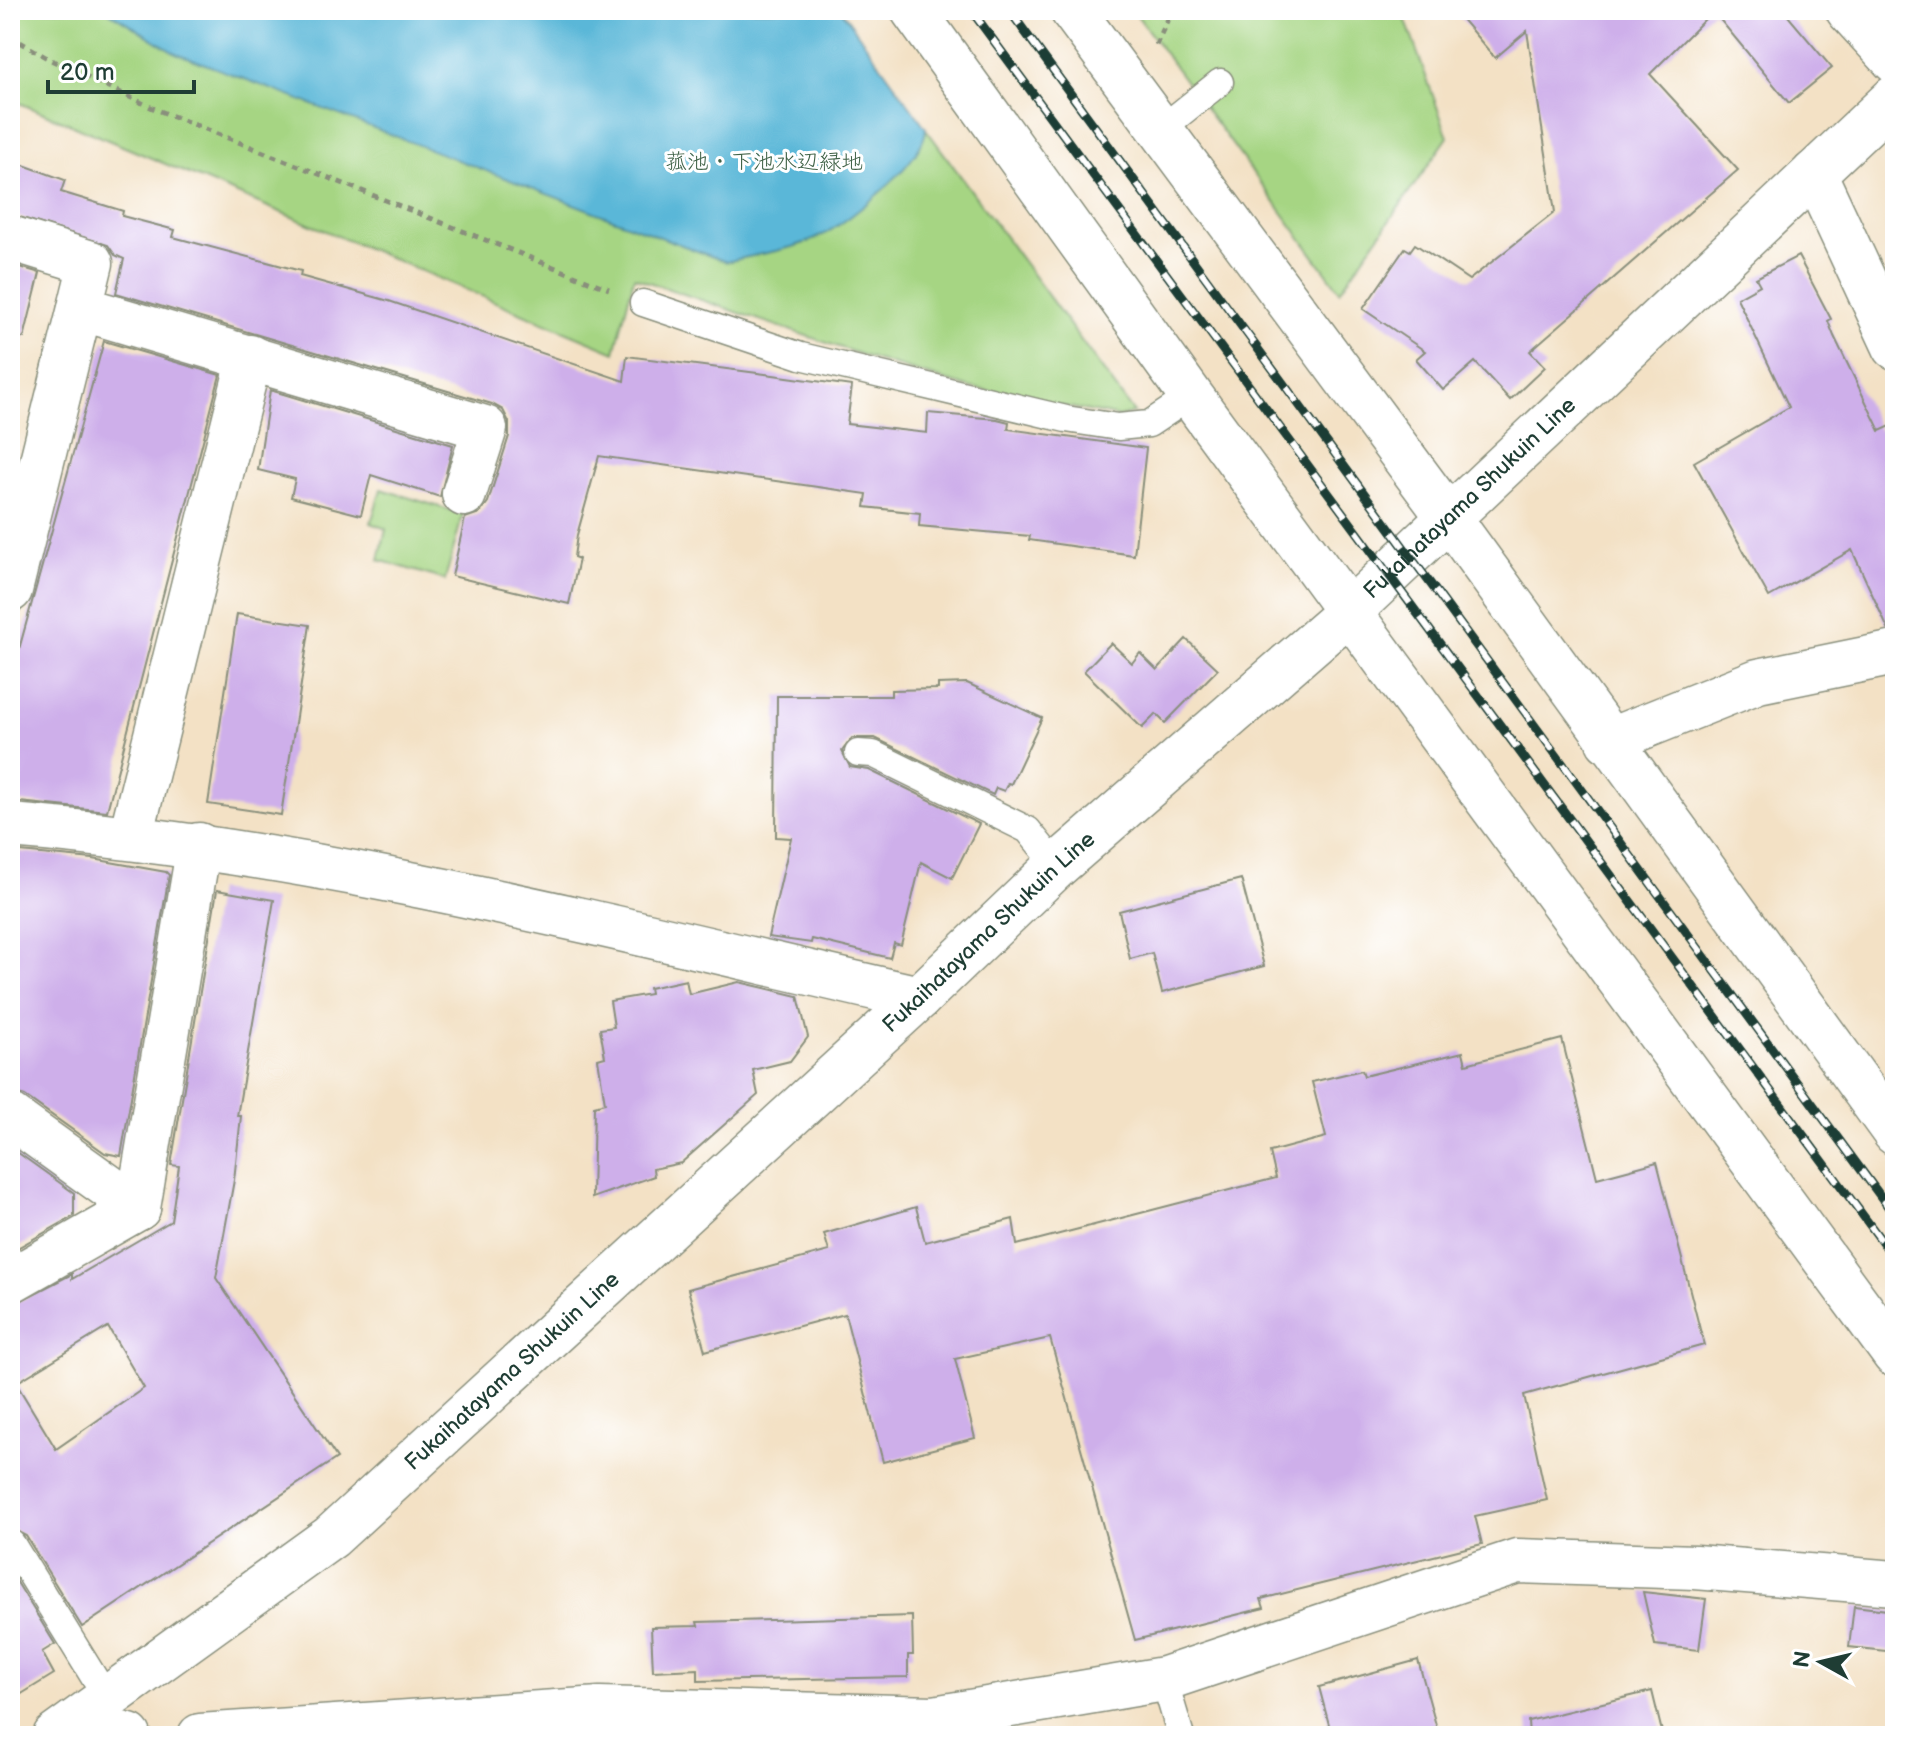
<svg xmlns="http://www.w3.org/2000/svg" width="1905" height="1746" font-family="'Balsamiq Sans','Klee One',sans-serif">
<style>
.green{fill:#a6d583;stroke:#62895c;stroke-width:2}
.water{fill:#5ab7d8;stroke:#3c7a86;stroke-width:2}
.building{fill:#ceafea;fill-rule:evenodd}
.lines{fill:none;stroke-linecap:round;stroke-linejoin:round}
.lane-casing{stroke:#898f7c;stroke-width:29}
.street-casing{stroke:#898f7c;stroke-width:47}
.secondary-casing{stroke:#898f7c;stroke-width:47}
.path{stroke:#898f7c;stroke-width:5;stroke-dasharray:6 6;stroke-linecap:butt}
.lane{stroke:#fff;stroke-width:26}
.street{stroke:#fff;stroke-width:44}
.secondary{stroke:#fff;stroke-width:44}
.rail-casing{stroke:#1f3d34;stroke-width:9}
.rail{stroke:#fff;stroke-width:6;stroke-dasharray:18;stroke-linecap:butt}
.labels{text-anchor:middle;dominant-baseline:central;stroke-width:6;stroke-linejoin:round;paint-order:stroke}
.park-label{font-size:22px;fill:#416348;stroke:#fff}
.street-label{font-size:22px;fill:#1f3d34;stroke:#fff}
</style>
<rect width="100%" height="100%" fill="#fff"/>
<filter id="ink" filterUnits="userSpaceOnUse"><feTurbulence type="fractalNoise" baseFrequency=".0125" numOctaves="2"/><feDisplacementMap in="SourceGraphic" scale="16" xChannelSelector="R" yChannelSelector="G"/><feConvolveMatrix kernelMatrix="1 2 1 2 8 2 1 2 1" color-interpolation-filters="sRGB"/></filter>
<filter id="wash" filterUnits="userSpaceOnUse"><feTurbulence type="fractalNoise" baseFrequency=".006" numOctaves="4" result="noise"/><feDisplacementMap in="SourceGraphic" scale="32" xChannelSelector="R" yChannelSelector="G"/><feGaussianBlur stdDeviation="1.8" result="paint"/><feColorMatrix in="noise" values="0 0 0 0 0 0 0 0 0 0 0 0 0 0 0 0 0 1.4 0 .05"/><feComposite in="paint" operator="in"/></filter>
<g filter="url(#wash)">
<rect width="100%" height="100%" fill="#f3e1c5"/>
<g class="green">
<path d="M10,10H839L1134,413L1119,417L968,387L874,359L634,277L615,352L10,99Z"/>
<path d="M1133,10H1402L1448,137L1340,291Z"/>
<path d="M381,489L463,514L445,580L379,560L386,529L371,523Z"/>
</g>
<path class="water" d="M106,10H841L926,128C925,161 851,220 821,236C794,250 756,254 726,262L176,53Z"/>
<g id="blocks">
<g class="building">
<path d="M1454,10H1783L1832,68L1789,103L1713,11L1650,74L1738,170L1530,351L1545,367L1510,400L1475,362L1443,390L1416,359L1425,351L1363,309L1405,248L1410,251L1415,244L1469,280L1555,212L1527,31L1495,58Z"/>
<path d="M18,163L65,180L61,192L123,211L122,216L175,230L173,237L301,271L300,276L389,301L624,381L627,356L773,375L852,386L847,424L927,433L928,413L997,419L1009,422L1008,429L1146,448L1134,555L1029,540L1030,536L919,526L920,513L865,507L867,494L599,456L577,535L574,557L579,559L569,604L452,576L465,518L480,513L488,502L509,436V422L503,410L492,404L116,293L124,259L115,255L108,245L10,214V184Z"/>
<path d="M1798,256L1831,319L1828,321L1834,336L1880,431L1895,424V629H1888L1852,550L1769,597L1694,462L1789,407L1737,298L1760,285L1756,278Z"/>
<path d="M10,264L40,273L24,338L10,336Z"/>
<path d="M104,341L220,375L107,811L10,801V682Z"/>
<path d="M270,390L453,445L440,497L371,475L361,515L291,497L295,479L258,470Z"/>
<path d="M237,614L310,625L281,815L208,804Z"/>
<path d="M1186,639L1218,669L1165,723L1156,714L1142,728L1084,671L1111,643L1132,663L1140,653L1157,670Z"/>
<path d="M967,683L1042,718L1011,784L1008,783L1004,791L996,788L993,795L875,738H852L842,751L850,767L869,770L979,824L952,878L921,862L901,945L894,943L890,958L812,939L811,943L768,937L791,838L776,837L777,696H891V690L938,689V684Z"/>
<path d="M10,851L93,859L166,872L169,875L121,1156L105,1153L25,1096L10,1091Z"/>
<path d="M1241,879L1264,966L1162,993L1152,953L1130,959L1119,911Z"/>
<path d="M217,890L274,900L237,1116H241L234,1180L216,1278L337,1458L82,1627L26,1536L10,1528V1306L72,1274V1279L171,1221L179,1166L171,1165ZM108,1327L144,1388L56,1449L16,1383Z"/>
<path d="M686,980L689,994L739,982L798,996L808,1037L790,1061L753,1070L758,1095L681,1163L653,1169L654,1176L592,1198L594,1106L605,1103L598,1059L605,1057L600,1029L614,1027L610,1001L650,994L649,988Z"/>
<path d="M1562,1039L1597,1178L1657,1162L1704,1345L1524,1395L1547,1500L1475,1516L1482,1544L1261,1599L1264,1608L1135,1640L1050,1338L955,1359L975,1438L883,1462L845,1314L705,1351L688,1289L829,1251L824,1234L916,1207L925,1242L1013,1219L1017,1245L1276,1178L1270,1152L1326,1137L1312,1082L1362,1070L1364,1076L1463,1052L1466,1064Z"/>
<path d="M10,1147L74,1193V1216L10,1252Z"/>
<path d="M10,1571L55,1644L42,1652L54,1674L10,1701Z"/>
<path d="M1643,1592L1706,1599L1699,1650L1655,1645Z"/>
<path d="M1854,1606L1895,1611V1652L1849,1647Z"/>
<path d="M912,1616L913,1655H908V1677L698,1681V1669L653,1671L651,1627L698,1626L697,1622Z"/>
<path d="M1418,1660L1439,1736H1332L1319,1687Z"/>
<path d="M1652,1691L1663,1736H1529L1528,1721Z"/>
</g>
</g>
</g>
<g filter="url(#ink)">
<use href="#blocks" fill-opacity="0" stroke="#898f7c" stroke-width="2"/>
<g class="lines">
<defs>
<g id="lane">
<path d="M1160,130L1220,82"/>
<path d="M643,303L801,356L1066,419L1118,427L1149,424L1191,396"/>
<path d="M858,753L873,754L1028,830L1057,866"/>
<path d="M12,1544L108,1700"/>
<path d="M1164,1679L1181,1736"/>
</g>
<g id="street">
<path d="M1848,10L1895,61"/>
<path d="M1814,173L1895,347"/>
<path d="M10,238L91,263L80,308"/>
<path d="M10,590L80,308L485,428L464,494"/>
<path d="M1608,741L1758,681L1895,653"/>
<path d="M10,826C318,850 619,930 919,998"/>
<path d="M131,836L250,357"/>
<path d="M10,1116L138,1208"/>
<path d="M10,1281L138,1208L199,845"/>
<path d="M75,1722L129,1736"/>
<path d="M200,1736L600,1709L934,1718L1164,1679L1517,1561L1695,1567L1895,1583"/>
</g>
<g id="secondary">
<path d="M913,10L1191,396L1895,1355"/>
<path d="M1072,10L1449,518L1895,1133"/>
<path id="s1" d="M55,1736L331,1537L919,998L1057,866L1350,611L1895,97"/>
</g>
</defs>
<use href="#lane" class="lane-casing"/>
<use href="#street" class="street-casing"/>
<use href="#secondary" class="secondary-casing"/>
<g class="path">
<path d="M10,36L49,59L155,109L609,289"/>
<path d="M1156,45L1172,10"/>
</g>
<use href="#lane" class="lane"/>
<use href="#street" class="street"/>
<use href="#secondary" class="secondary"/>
<defs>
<g id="rail">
<path d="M971,10L1895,1259"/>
<path d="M1009,10L1895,1216"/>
</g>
</defs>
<use href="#rail" class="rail-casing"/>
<use href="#rail" class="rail"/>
</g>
</g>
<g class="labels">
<g class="park-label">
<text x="764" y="162">菰池・下池水辺緑地</text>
</g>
<g class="street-label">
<text stroke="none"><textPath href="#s1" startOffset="1882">Fukaihatayama Shukuin Line</textPath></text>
<text stroke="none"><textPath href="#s1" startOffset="1234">Fukaihatayama Shukuin Line</textPath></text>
<text stroke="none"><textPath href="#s1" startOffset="586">Fukaihatayama Shukuin Line</textPath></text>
</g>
</g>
<rect width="1905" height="1746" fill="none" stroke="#fff" stroke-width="40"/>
<g transform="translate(1821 1662) rotate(278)" stroke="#ffffff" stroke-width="6" paint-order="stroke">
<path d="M0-6L14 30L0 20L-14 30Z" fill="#1f3d34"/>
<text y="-12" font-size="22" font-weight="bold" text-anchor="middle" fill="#1f3d34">N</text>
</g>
<path d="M48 80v12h146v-12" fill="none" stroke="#1f3d34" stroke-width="4"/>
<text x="60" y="80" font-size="24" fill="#1f3d34" stroke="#ffffff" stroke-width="6" paint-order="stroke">20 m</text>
</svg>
